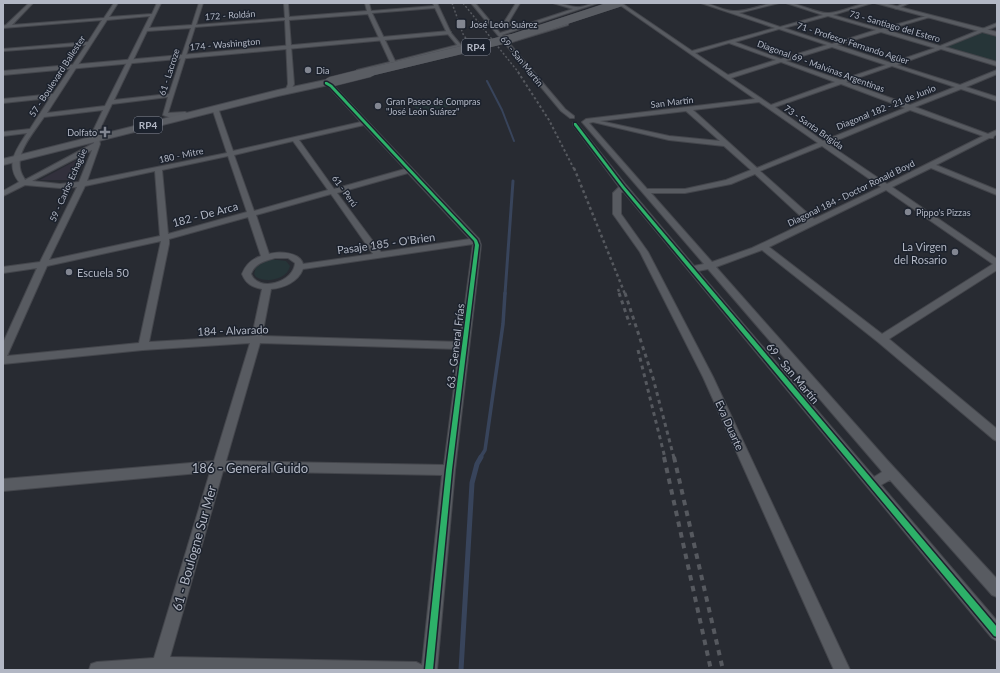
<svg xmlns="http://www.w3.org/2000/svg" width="1000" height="673" font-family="Lato,sans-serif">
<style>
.medical{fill:#32303c}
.green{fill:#263538}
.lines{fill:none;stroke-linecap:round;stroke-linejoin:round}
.stream-far3{stroke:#38445b;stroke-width:2}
.stream-far2{stroke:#38445b;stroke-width:3}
.stream-far1{stroke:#38445b;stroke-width:3.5}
.stream{stroke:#38445b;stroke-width:5}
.minor-casing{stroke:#44464c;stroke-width:2}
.tertiary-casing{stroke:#44464c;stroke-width:2}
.primary-casing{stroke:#46484f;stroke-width:2}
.minor{fill:#585b61;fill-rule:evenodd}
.tertiary{fill:#585b61;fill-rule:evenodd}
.primary{fill:#5a5d63;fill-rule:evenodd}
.rail-far4{stroke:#56595f;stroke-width:1.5;stroke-dasharray:2 2;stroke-linecap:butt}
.rail-far3{stroke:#56595f;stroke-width:2;stroke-dasharray:2.5 2.5;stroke-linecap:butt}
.rail-far2{stroke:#56595f;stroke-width:2.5;stroke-dasharray:3 3;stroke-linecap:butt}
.rail-far1{stroke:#56595f;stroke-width:3;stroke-dasharray:4 4;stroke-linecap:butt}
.rail{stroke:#56595f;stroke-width:4;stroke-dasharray:5.5 5.5;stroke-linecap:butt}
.primary-bridge-far1-casing{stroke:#46484f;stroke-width:8;stroke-linecap:butt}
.primary-bridge-casing{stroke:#46484f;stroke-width:11;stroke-linecap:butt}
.primary-bridge-far1{stroke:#5a5d63;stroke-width:8}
.primary-bridge{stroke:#5a5d63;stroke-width:10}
.cycleway-casing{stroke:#1c222d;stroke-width:3}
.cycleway{fill:#2db169;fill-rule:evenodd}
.poi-dot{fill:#828691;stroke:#1c222d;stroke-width:1.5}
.labels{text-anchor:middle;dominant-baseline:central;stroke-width:3;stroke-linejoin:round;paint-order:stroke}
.far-street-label{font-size:9px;fill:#b2b7c4;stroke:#1c222d}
.far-poi-label{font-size:9px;fill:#b2b7c4;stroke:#1c222d;text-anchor:start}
.shield{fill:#1c222d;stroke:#858a97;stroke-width:1}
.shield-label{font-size:10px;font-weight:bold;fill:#b2b7c4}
.street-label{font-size:11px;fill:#b2b7c4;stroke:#1c222d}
.poi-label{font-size:11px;fill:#b2b7c4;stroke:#1c222d;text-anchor:end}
.near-street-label{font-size:13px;fill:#b2b7c4;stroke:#1c222d}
</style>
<rect width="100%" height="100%" fill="#282b32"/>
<path class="medical" d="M86,155L74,180H40Z"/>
<g class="green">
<path d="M985,32L997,35V64L942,48Z"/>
<path d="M446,98L455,105L422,113L413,106Z"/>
<path d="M270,259L286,261L290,266C287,280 266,283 256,277L254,274L256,267Z"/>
</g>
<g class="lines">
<path class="stream-far3" d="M487,81L502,110L514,141"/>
<path class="stream-far2" d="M505,294L513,181"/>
<path class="stream-far1" d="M480,458L485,450L503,324L505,293"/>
<path class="stream" d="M461,670L472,483L477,464L481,457"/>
<defs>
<g id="minor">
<path d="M29,3H33L12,25L104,18L114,3H118L109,17L152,14L157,3H161L149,28L192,25L199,3H203L196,25L285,18L284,3H288L289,17L367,11L365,3H369L371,11L434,6L433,3H437L451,33L466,51L455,54V52L461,50L459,48L359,73L357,72V70L390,62L368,14L289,20L294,84L291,90L289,91L286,89L288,84L285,20L195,27L168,113L185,112L187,113V115L171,118L163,115L168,97L112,104L98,133L100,144L87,181L227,153L212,108L215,106L218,108L233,151L361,122L329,87L323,83L326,81L333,85L479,239L481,245L455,470L437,670H89L91,664L97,662L154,658L210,472L3,491V479L214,461L250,343L143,350L3,364V343L37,268L3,273V267L40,262L77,187L60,188L25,185L3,196V191L19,182C5,164 16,150 27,133L3,136V132L30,129L50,98L3,103V99L53,94L86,45L3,51V49L88,42L102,20L3,28V26L6,25ZM435,8L447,33L457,45L395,61L372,13ZM150,16L105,106L47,113L107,20ZM191,28L169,94L114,100L147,31ZM103,110L92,133L94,143L25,180L24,178C10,157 33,134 44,117ZM364,125L405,169L334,189L299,140ZM293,141L328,190L254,211L234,155ZM92,150L79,182L60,184L32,181ZM228,156L247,212L168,234L162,170ZM155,171L160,236L49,260L85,186ZM408,173L470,239L381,252L337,193ZM331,194L373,254L303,264C300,252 279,251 269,254L256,215ZM248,217L261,256C252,259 246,264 242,274C246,284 252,287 262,289L252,336L149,342L169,244V239ZM161,241L139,343L7,356L47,266ZM473,244L460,342L262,336L271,289C284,288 298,282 303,269ZM275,258H288L295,263C294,282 259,293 251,274C255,263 265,261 275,258ZM260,343L459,349L444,465L226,461ZM223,471L442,475L422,665L416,662L170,657Z"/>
<path d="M471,3H475L500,33L516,28L503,24L516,3H520L508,23L521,26L573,9L553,3C561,3 568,6 576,7C583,8 591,3 598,3L502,35L507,40L568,23V25L509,43L565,109L574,116V118H570L561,111Z"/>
<path d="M701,3C713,3 724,12 735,11C750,11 764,3 779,3L739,13L780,27L823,15L786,3C800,3 817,14 829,13C844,12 857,3 872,3L833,15L881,29L930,15V17L886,30L940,46L997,23V26L945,47L997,62V66L941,49L897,65L960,85L997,70V74L966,87L997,97V101L961,89L915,107L988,134L997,130V134L994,136L993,138H989L936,165L997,190V195L931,168L892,187L997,259V270L889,339L997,429V441L993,439L878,342L762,250L716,267L888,461L997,579V597L992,595L890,480L881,485L997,621V641L992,638L623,191L621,193V214L648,252L713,377L850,670H834L703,377L640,252L613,214V193L619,187L573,125V123H577L626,185L694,266L704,264L582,122L586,119L755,99L620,5L623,4L692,51L775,28ZM828,16L876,30L832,44L784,28ZM779,29L827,45L781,59L735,42ZM881,32L935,48L891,63L837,45ZM729,43L776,60L728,75L695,53ZM832,47L886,65L841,80L786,61ZM781,62L835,82L771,105L731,78ZM892,66L955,87L910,105L846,82ZM841,84L905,108L823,141L775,107ZM759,102L818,143L757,168L693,110ZM910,110L983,136L887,184L828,144ZM686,111L720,141L669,136L600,121ZM593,122L669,140L724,146L751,170L726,180L685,189H647L589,123ZM822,146L881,187L814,219L760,171ZM755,174L807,222L752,248L712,262L651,193H685L731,184ZM886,190L993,264L882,334L769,247ZM708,269L880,469L882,472L874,477L698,271Z"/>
<path d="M904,3H909L897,9L894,8Z"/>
</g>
<g id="tertiary">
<path d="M875,3H884L997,32V36Z"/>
<path d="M449,31L451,32V34L3,75V71Z"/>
</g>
<path id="primary" d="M330,79L334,82L333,84L278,96L3,165V159L278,90Z"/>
</defs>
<use href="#minor" class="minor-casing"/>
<use href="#tertiary" class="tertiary-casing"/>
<use href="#primary" class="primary-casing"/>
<use href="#minor" class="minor"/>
<use href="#tertiary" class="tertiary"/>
<use href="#primary" class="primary"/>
<g class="rail-far4">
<path d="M452,3L463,34L475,52"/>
<path d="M463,3L519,73"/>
</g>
<path class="rail-far3" d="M518,72L549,120L574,169"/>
<g class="rail-far2">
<path d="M574,168L625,294"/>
<path d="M618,289L620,294"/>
</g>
<g class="rail-far1">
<path d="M619,293L630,325"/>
<path d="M625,293L653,378L674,458"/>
<path d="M638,350L665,458"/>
</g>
<g class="rail">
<path d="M664,457L711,670"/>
<path d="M674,457L723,670"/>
</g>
<defs>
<path id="primary-bridge-far1" d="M366,73L512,38L619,3"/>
<path id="primary-bridge" d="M330,82L370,72"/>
</defs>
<use href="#primary-bridge-far1" class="primary-bridge-far1-casing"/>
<use href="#primary-bridge" class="primary-bridge-casing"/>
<use href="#primary-bridge-far1" class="primary-bridge-far1"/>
<use href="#primary-bridge" class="primary-bridge"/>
<defs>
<g id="cycleway">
<path d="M325,82H327L332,85L477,240L479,245L452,470L433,670H425L446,470L475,245L474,241L330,87L325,84Z"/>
<path d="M574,123H576L624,186L997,627V637L994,636L622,188L574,125Z"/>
</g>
</defs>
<use href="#cycleway" class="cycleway-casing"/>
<use href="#cycleway" class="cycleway"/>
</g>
<g class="poi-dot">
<rect x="456" y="19" width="10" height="10" rx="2"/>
<circle cx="308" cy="70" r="4"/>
<circle cx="378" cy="106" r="4"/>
<path d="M103 126h4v4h4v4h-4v4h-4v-4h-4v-4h4z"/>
<circle cx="908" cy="212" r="4"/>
<circle cx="955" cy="252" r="4"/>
<circle cx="69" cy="272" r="4"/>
</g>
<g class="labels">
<g class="far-street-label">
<text transform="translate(230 15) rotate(-4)">172 - Roldán</text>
<text transform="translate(895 26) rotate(16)">73 - Santiago del Estero</text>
<text transform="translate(853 43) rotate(18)">71 - Profesor Fernando Agüer</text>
<text transform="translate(225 44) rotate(-5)">174 - Washington</text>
<text transform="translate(522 61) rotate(51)">69 - San Martín</text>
<text transform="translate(821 66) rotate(20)">Diagonal 69 - Malvinas Argentinas</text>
<text transform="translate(169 72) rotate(-72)">61 - Lacroze</text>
<text transform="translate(57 76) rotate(-57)">57 - Boulevard Ballester</text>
<text transform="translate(672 102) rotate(-7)">San Martín</text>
<text transform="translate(886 107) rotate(-22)">Diagonal 182 - 21 de Junio</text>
<text transform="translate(814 127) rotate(35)">73 - Santa Brígida</text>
<text transform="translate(181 155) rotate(-12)">180 - Mitre</text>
<text transform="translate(68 185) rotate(-66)">59 - Carlos Echagüe</text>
<text transform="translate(345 191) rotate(54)">61 - Perú</text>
<text transform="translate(851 193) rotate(-26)">Diagonal 184 - Doctor Ronald Boyd</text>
</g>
<g class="far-poi-label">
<text x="470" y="24">José León Suárez</text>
<text x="316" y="70">Dia</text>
<text x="386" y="101">Gran Paseo de Compras<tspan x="386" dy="10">"José León Suárez"</tspan></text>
<text x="97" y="132" text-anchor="end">Dolfato</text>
<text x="916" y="212">Pippo's Pizzas</text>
</g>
<g class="shield">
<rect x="462" y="39" width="28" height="16" rx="3"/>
<rect x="134" y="117" width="28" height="16" rx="3"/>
</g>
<g class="shield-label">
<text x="476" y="47">RP4</text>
<text x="148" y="125">RP4</text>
</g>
<g class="street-label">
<text transform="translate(205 214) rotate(-15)">182 - De Arca</text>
<text transform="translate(386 243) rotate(-8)">Pasaje 185 - O'Brien</text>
<text transform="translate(233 330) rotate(-2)">184 - Alvarado</text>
<text transform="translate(455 346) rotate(-83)">63 - General Frías</text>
<text transform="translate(793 373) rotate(50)">69 - San Martín</text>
<text transform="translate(730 425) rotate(66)">Eva Duarte</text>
</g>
<g class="poi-label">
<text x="947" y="246">La Virgen<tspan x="947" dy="13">del Rosario</tspan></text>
<text x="77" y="272" text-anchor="start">Escuela 50</text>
</g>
<g class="near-street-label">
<text x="250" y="468">186 - General Guido</text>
<text transform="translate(194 548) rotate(-74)">61 - Boulogne Sur Mer</text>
</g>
</g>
<rect width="1000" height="673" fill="none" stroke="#b2b7c4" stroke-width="8"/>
</svg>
